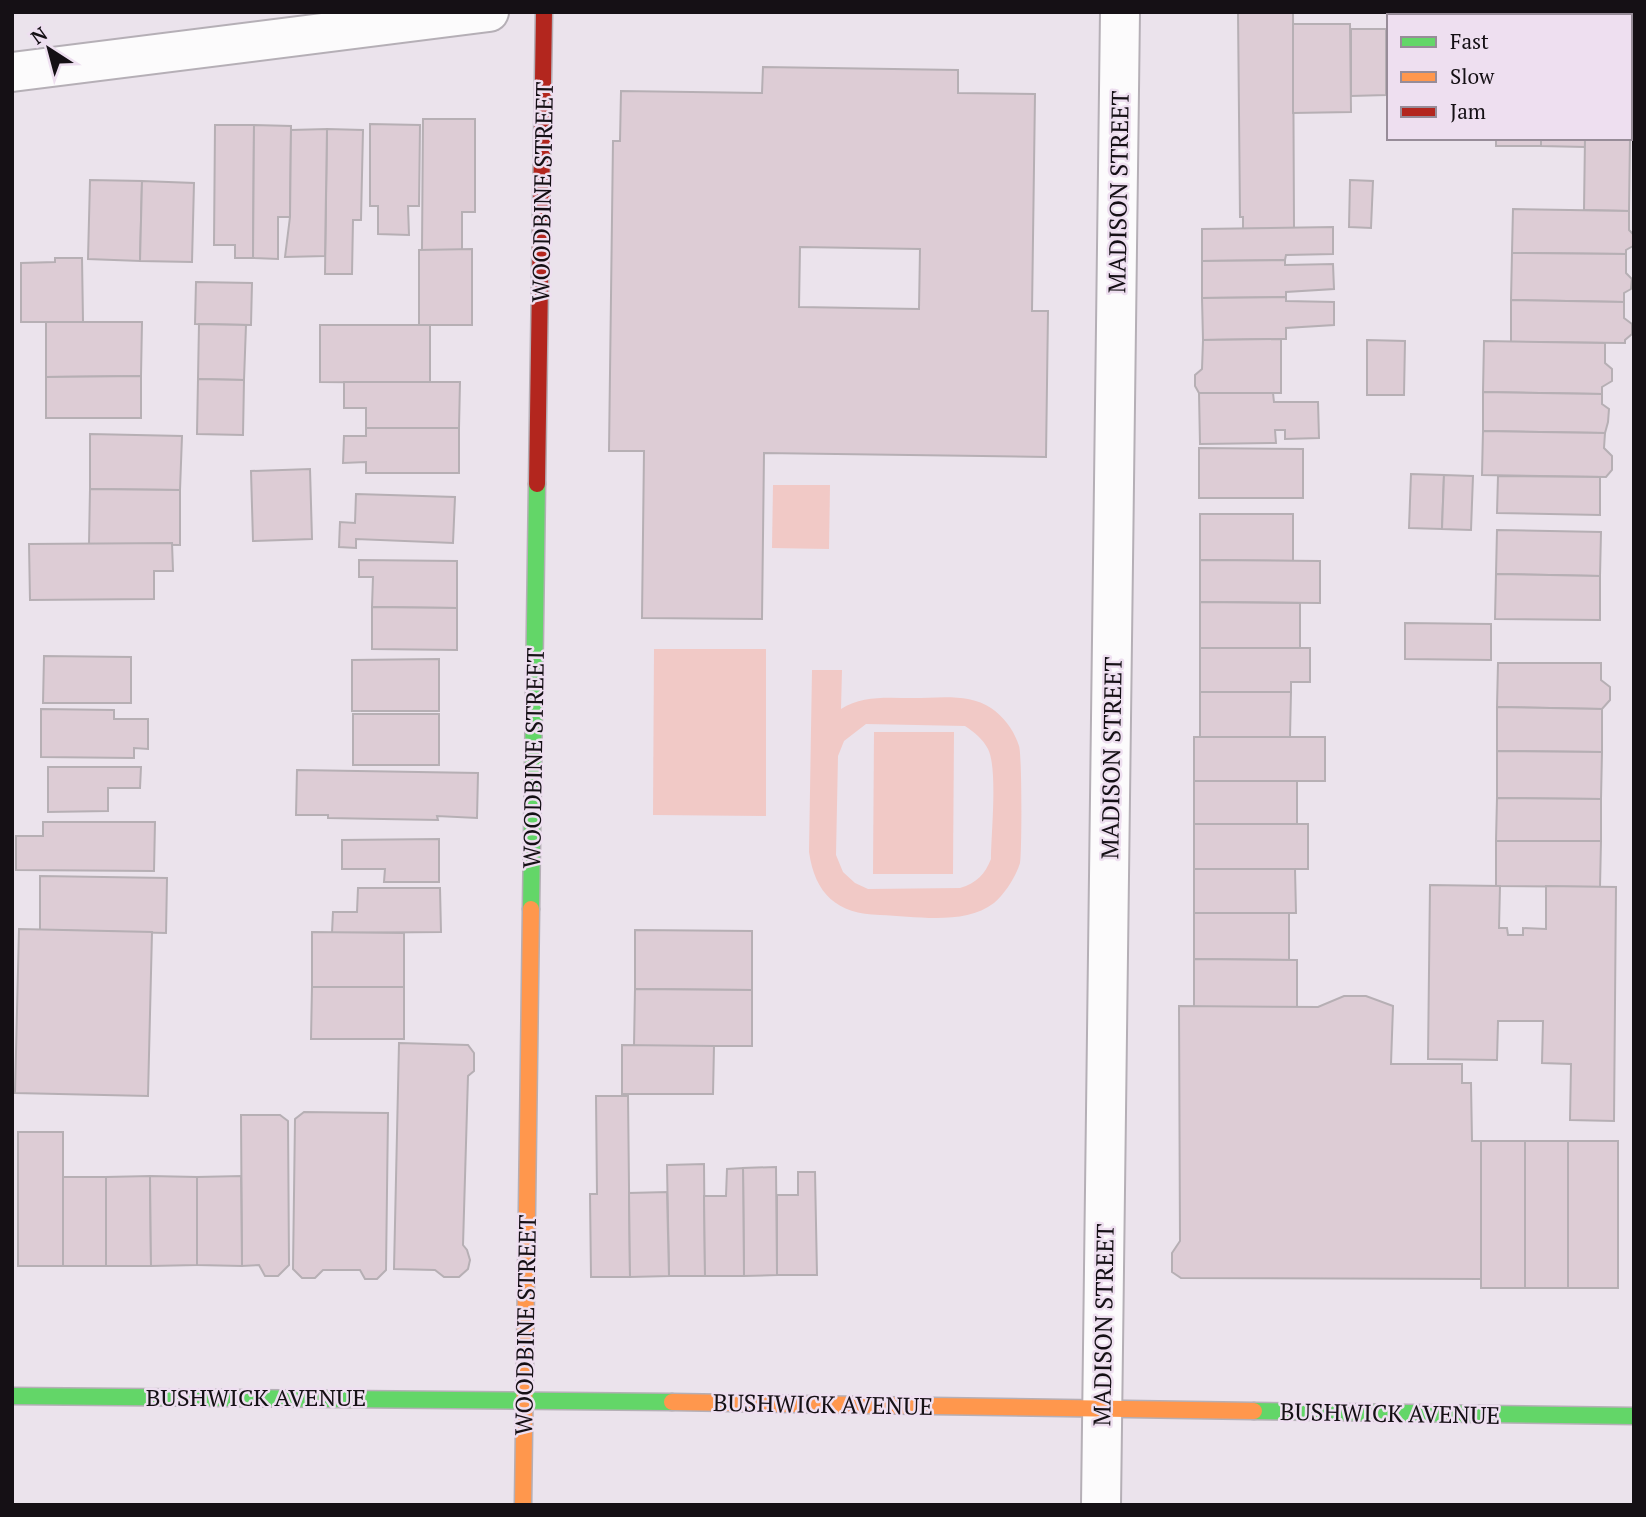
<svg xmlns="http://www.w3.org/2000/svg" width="1646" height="1517" font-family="'PT Serif',serif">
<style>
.green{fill:#f1c9c6;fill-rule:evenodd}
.building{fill:#ddccd5;stroke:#b6afb4;stroke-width:2;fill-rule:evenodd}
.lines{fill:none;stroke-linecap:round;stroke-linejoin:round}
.street-casing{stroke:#b5afb6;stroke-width:42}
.fast-casing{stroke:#b5afb6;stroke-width:19}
.slow-casing{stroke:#b5afb6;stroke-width:19}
.jam-casing{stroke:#b5afb6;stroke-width:19}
.street{stroke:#fcfbfc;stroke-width:38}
.fast{stroke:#63d668;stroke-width:16}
.slow{stroke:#ff974d;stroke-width:16}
.jam{stroke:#b3261e;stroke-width:16}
.labels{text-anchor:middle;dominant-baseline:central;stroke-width:5;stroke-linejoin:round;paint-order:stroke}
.street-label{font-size:24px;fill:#151015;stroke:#eedff0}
</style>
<rect width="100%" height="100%" fill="#ebe3ec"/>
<g class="green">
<path d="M773,485H830L829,549L772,548Z"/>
<path d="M654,649H766V816L653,815Z"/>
<path d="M812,670H842L841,709C862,695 888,698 913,698C938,698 969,693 991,708C1004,717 1014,730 1019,746C1022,753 1022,854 1020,863C1016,876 1005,894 994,903C964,926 915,916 880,915C837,914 815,894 809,852ZM866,724L965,726C974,732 983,739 988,749C998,769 991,834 991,859C985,874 977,883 960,888L868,889L855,883L843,872L836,855L838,756L844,741Z"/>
<path d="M874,732H954L953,874H873Z"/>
</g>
<g class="building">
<path d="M1238,12H1293L1294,228L1243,229V217H1240Z"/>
<path d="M1414,12H1435L1453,16H1408V13Z"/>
<rect x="1498" y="12" width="44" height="4"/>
<rect x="1542" y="12" width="45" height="4"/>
<path d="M1587,12H1631L1630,94V16H1587Z"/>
<path d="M1293,24H1350L1351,112L1293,113Z"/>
<path d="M1351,29H1386V95L1351,96Z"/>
<path d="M763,67L958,70V93L1035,94L1032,311H1048L1046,457L764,453L762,619L642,618L644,451H609L613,141H620L621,91L762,93ZM800,247L920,249L919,309L799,307Z"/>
<path d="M423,119H475V212H462V250H422Z"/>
<path d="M370,124L420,125L419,206H408L409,235L378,234V206H370Z"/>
<path d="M215,125H254L253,258H235V245H214Z"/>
<path d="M254,125L291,126L290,217H278V259L253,258Z"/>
<path d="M327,129L363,130L361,220H353L352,274H325Z"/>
<path d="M327,129L325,256L285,257L290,217L291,130Z"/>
<rect x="1496" y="138" width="45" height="8"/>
<path d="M1541,138H1585V147L1541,146Z"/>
<path d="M1585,138H1630L1629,211L1584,210Z"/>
<path d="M90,180L142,181L140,261L88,259Z"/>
<path d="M1350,180L1373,181L1371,228L1349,227Z"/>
<path d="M142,181L194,183L192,262L140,261Z"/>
<path d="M1513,209L1629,211V230L1634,235L1633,246L1626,250V254L1512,253Z"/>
<path d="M1333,227V254L1286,255L1285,260L1202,261V229Z"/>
<path d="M472,249V325H419V250Z"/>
<path d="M1512,253L1626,254V273L1632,279L1631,289L1624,293V302L1511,300Z"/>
<path d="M55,258H82L83,322H21V263L55,262Z"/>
<path d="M1285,260V265L1333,264L1334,289L1286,292V297L1202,298V261Z"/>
<path d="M196,282L252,283L251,325L195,324Z"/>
<path d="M1286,297V301L1334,302V325L1286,328V339H1281L1203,340L1202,298Z"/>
<path d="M1511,300L1624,302V318L1632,324V334L1625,340V343L1511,342Z"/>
<path d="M46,322H142L141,376L46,377Z"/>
<path d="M199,324L246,325L244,380L198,379Z"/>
<path d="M320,325H430V383L320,382Z"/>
<path d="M1281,339V393H1199L1195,386V375L1202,369L1203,340Z"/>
<path d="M1367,340L1405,341L1404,395H1367Z"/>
<path d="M1484,341L1605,343V363L1612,369V381L1602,387V394L1483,392Z"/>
<path d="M141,376V418H46V377Z"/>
<path d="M198,379L244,380L243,435L197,434Z"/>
<path d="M344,382H460L459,428H366V408H344Z"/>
<path d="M1483,392L1602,394V404L1609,409L1608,422L1605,433L1483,431Z"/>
<path d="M1199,393H1273L1274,402H1318L1319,438L1285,439V430H1275L1276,443L1200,444Z"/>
<path d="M366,428H459V473H366V462L343,463L344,436H366Z"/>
<path d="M1483,431L1605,433L1604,448L1612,456V470L1606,477L1482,475Z"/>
<path d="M90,434L182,436L180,490L90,489Z"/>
<path d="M1199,448L1303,449V498H1199Z"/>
<path d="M310,469L312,539L253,541L251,471Z"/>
<path d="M1411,474L1444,475L1442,529L1409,528Z"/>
<path d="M1444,475L1473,476L1471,530L1442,529Z"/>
<path d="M1498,476L1600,477V515L1497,513Z"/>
<path d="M90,489L180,490V545L89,544Z"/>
<path d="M356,494L455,497L453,543L356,539V548L339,547L340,522L355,523Z"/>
<path d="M1200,514H1293V561L1200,560Z"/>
<path d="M1497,530L1601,532L1600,576L1496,574Z"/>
<path d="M172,543L173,571H154V599L30,600L29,544Z"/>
<path d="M359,560L457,561V608L372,607L373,577H359Z"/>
<path d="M1200,560L1320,561V603L1200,602Z"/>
<path d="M1496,574L1600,576V620L1495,619Z"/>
<path d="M1200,602L1300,603V648H1200Z"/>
<path d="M372,607L457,608V650L372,649Z"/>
<path d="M1405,623L1491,624V660L1405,659Z"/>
<path d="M1200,648H1310V682H1291V692H1200Z"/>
<path d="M44,656L131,657V703H43Z"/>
<path d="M439,659V711H352V660Z"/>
<path d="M1498,663H1601V680L1610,687V700L1602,709L1497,707Z"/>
<path d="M1200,692H1291L1290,737H1200Z"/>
<path d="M1497,707L1602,709V752L1497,751Z"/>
<path d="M41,709L114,710V719H148V749L134,748V758L41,757Z"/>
<rect x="353" y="714" width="86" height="51"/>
<rect x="1194" y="737" width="131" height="44"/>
<path d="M1497,751L1602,752L1601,799L1497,798Z"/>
<path d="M48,767H141L140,788H108V811L48,812Z"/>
<path d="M297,770L478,773L477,818L437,816L438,820L328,818V815H296Z"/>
<rect x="1194" y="781" width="103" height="43"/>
<path d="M1497,798L1601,799V841H1496Z"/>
<path d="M43,822H155L154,871L16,870V836H43Z"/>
<rect x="1194" y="824" width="114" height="45"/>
<path d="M439,839V882H384L385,869H342V840Z"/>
<path d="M1496,841H1601L1600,887L1496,886Z"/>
<path d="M1194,869H1295L1296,913H1194Z"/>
<path d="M40,876L167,878L166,933L40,930Z"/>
<path d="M1430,885L1500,886L1499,928H1507L1508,935H1523V928L1546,929V886L1616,887L1614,1121L1570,1120L1571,1064L1542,1063L1543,1021H1498L1497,1060L1428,1059Z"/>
<path d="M358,888H440L441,932L332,933L333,912H357Z"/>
<path d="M1194,913H1289V960L1194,959Z"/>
<path d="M19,929L152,932L148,1096L15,1093Z"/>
<path d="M635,930L752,931V990L635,989Z"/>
<path d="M312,932L404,933V987H312Z"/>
<path d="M1194,959L1297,960V1007H1194Z"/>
<path d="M312,987H404V1039H311Z"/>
<path d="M635,989L752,990V1046H634Z"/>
<path d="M1344,996H1366L1393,1006L1391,1064H1462V1083H1471L1472,1141H1481V1279L1181,1278L1172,1272V1253L1180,1241L1179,1006L1318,1007Z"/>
<path d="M399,1043L468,1045L474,1053V1071L468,1076L463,1245L467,1250L470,1260L468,1269L459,1277H444L435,1270L394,1269Z"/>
<path d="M622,1045L714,1046L713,1094H622Z"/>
<path d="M596,1096H628L630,1277H591L590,1194H597Z"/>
<path d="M304,1112L388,1113L386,1270L377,1279H365L360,1270H323L315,1278H302L293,1269L295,1119Z"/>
<path d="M241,1115H280L288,1121L289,1265L278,1276H265L259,1265L242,1266Z"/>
<rect x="18" y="1132" width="45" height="134"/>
<rect x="1481" y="1141" width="44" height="147"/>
<rect x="1525" y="1141" width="43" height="147"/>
<rect x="1568" y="1141" width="50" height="147"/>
<path d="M704,1164L705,1276H669L667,1165Z"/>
<path d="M776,1167L777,1275L744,1276L743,1168Z"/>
<path d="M743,1168L744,1276H705L704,1196H726L727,1169Z"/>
<path d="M798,1172H815L817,1275H777V1195H798Z"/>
<path d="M150,1176L151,1266H106V1177Z"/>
<path d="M150,1176L197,1177V1265L151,1266Z"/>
<path d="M241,1176L242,1266L197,1265V1177Z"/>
<rect x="63" y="1177" width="43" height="89"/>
<path d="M667,1192L669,1276L630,1277L629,1193Z"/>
</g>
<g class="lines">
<defs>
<g id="street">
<path d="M12,72L489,12"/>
<path d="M1101,1505L1120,12"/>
</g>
<g id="fast">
<path d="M531,909L537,484"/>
<path d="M12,1396L672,1402"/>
<path d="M1254,1411L1634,1416"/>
</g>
<g id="slow">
<path d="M672,1402L1254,1411"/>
<path d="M523,1505L531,909"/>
</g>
<path id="jam" d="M537,484L544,12"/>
</defs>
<use href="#street" class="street-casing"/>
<use href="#fast" class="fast-casing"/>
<use href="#slow" class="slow-casing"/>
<use href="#jam" class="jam-casing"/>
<use href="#street" class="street"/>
<use href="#fast" class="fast"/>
<use href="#slow" class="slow"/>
<use href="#jam" class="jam"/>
</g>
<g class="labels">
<g class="street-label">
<text transform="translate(542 192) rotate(-89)">WOODBINE STREET</text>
<text transform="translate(1118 192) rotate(-89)">MADISON STREET</text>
<text transform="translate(533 758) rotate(-89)">WOODBINE STREET</text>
<text transform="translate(1111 758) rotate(-89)">MADISON STREET</text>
<text transform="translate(525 1325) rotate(-89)">WOODBINE STREET</text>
<text transform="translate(1103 1325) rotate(-89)">MADISON STREET</text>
<text x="256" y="1397">BUSHWICK AVENUE</text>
<text transform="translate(823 1404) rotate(1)">BUSHWICK AVENUE</text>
<text transform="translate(1390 1413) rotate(1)">BUSHWICK AVENUE</text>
</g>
</g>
<rect width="1646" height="1517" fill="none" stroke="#151015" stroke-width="28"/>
<rect x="1387" y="14" width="245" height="126" fill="#eedff0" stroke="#978c98" stroke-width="2"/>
<rect x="1401" y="37" width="35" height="10" fill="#63d668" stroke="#978c98" stroke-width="2"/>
<text x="1450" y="49" font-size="21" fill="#151015">Fast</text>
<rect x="1401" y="72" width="35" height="10" fill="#ff974d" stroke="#978c98" stroke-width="2"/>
<text x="1450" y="84" font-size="21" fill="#151015">Slow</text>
<rect x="1401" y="107" width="35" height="10" fill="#b3261e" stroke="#978c98" stroke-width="2"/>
<text x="1450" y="119" font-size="21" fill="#151015">Jam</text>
<g transform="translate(49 49) rotate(324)" stroke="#eedff0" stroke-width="5" paint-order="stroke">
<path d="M0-5L12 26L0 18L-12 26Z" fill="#151015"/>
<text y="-10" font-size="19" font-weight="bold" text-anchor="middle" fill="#151015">N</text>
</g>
</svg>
